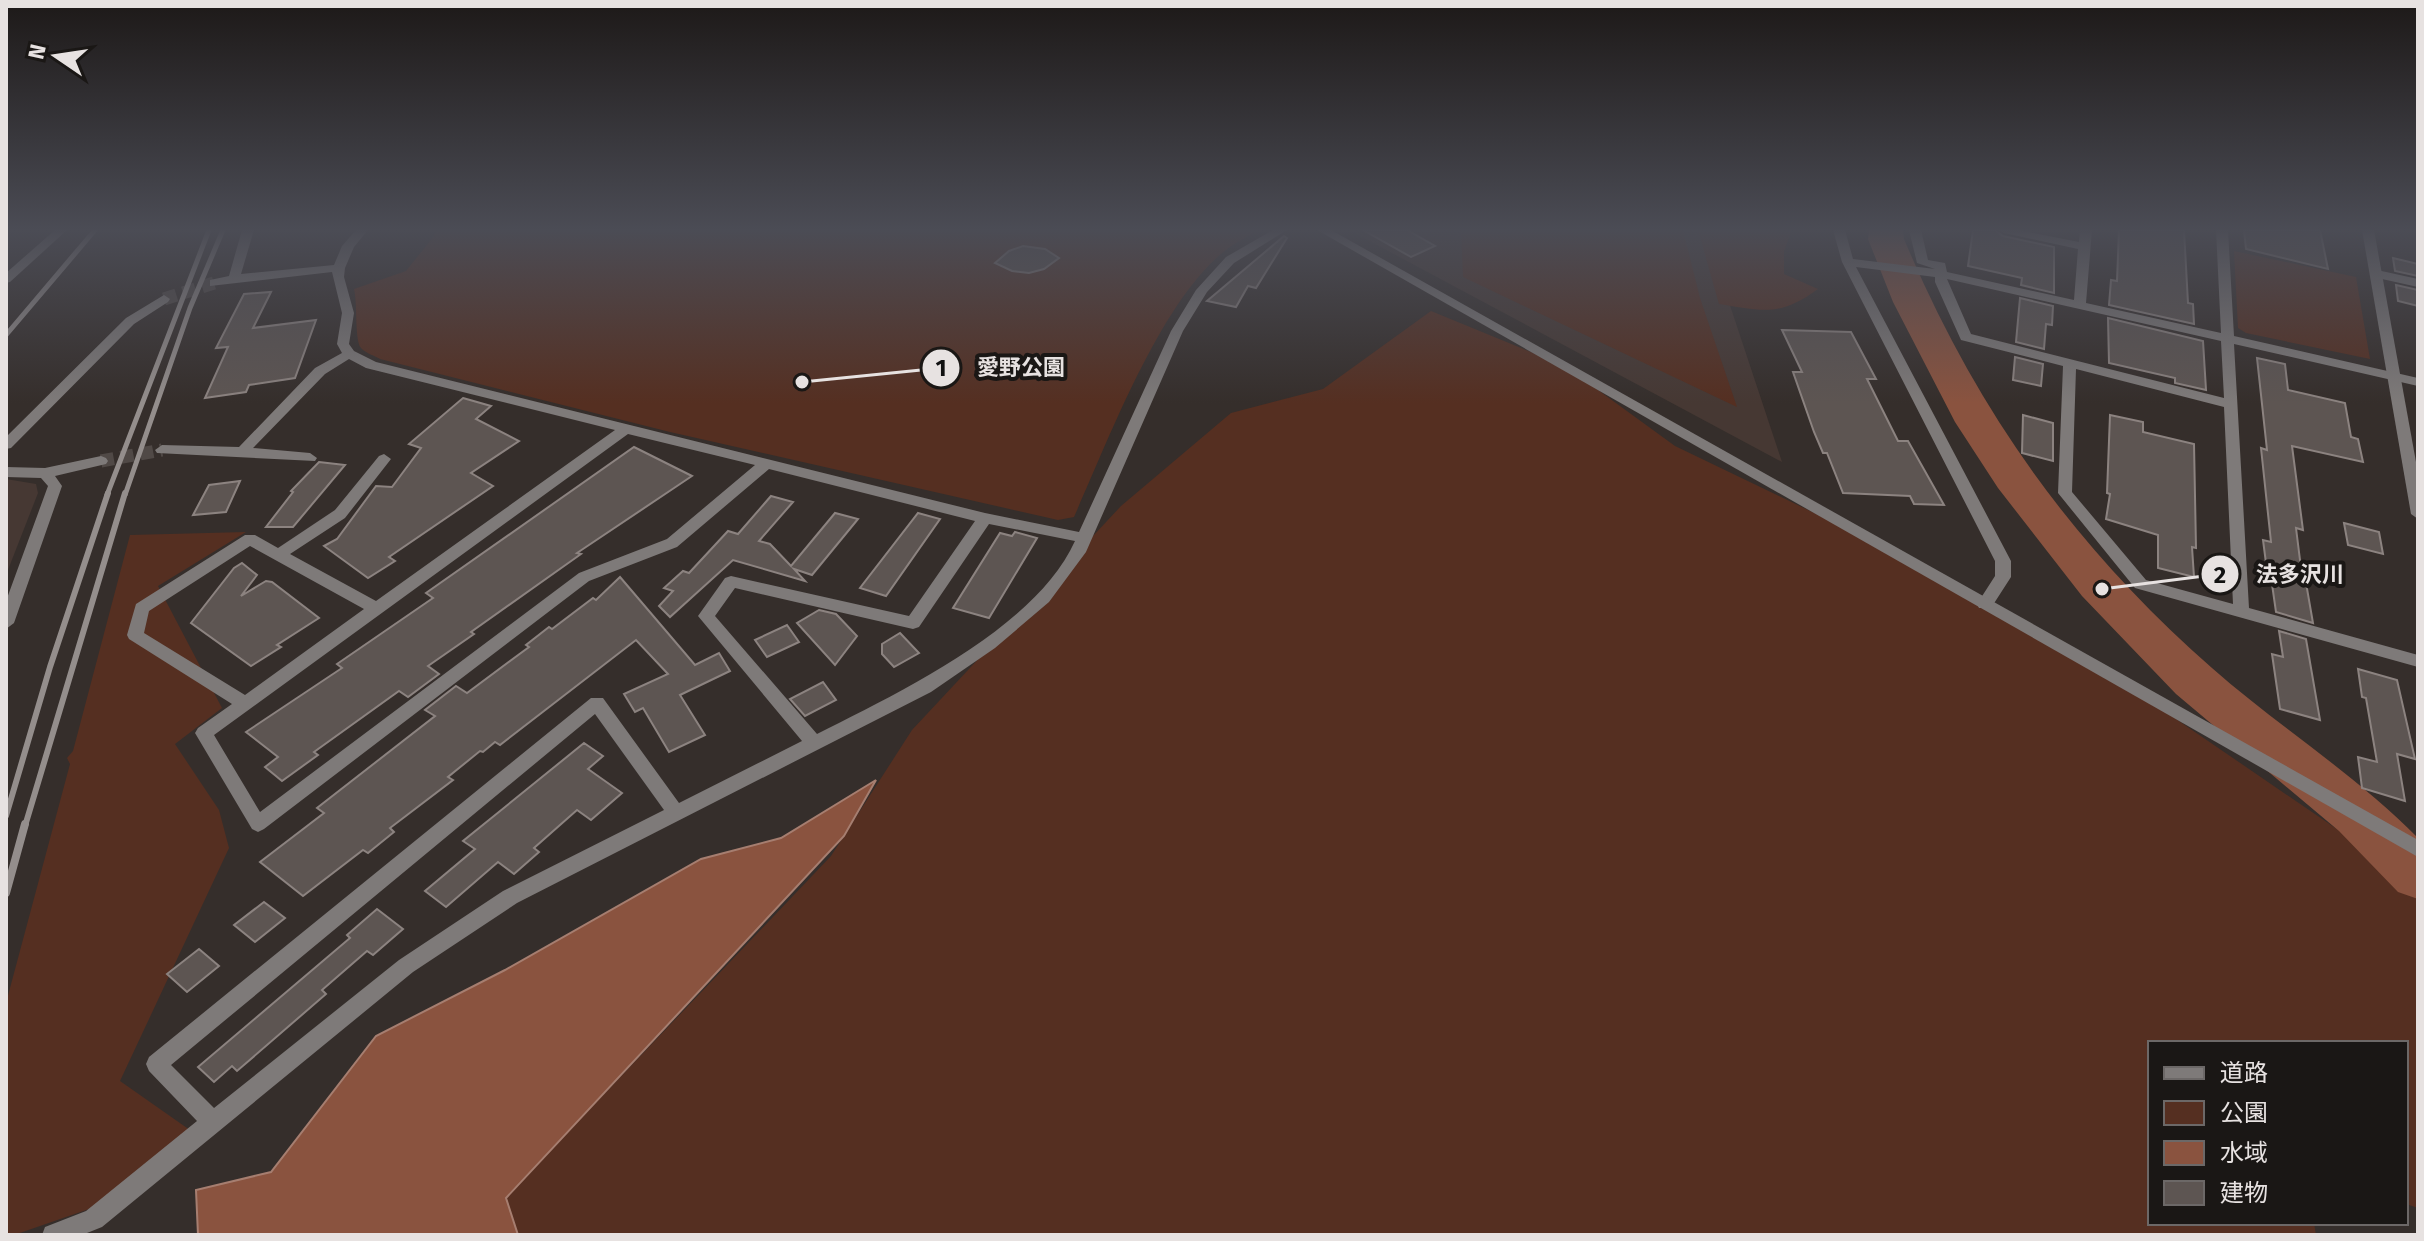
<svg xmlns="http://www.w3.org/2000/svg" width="2424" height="1241" font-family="'Fira Sans','Noto Sans JP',sans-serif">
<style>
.built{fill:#463833}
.green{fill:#552f21}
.water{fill:#8a533f;stroke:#a67e70;stroke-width:2}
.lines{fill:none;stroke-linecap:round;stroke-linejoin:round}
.river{fill:#8a533f;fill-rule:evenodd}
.building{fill:#5d5552;stroke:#8c8380;stroke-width:2}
.minor-tunnel{stroke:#504946;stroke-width:13;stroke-dasharray:13 7;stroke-linecap:butt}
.minor{fill:#7e7a79;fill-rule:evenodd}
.tertiary{fill:#7e7a79;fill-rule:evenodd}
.rail-far2{stroke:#948e8c;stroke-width:5}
.rail-far1{stroke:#948e8c;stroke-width:6}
.rail{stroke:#948e8c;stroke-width:8}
.leader{fill:none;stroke:#e7e2e1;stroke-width:3}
.callout-dot{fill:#e7e2e1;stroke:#1a1715;stroke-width:3}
.mark-label{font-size:24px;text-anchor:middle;font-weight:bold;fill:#111}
.callout-label{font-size:22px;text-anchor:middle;font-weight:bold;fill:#e7e2e1;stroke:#1a1715;stroke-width:8;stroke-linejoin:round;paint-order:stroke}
</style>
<rect width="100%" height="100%" fill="#352e2b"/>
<g class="built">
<path d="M1349,230H1705L1782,462Z"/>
<path d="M6,479L36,484L38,493L6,575Z"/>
</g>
<g class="green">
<path d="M435,230H1259C1247,237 1233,244 1222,253C1158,307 1109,439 1074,517L1058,520L670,432L380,359C375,356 366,353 362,349C354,343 358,306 354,289L406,271L434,236Z"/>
<path d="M1461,230H1683L1700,298L1737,407L1463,277Z"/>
<path d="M1698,230H1792L1784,251V274L1818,289C1780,317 1763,311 1719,304Z"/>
<path d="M2234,251L2356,277L2370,359L2246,333L2238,328Z"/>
<path d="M1431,311L1565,366L1675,446L1885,547L2113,676L2369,851L2379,861L2418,860V1208L2406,1204V1043H2150V1223H2314L2316,1235H518L505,1198L831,856L912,730L1121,506L1231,413L1323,389Z"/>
<path d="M246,532L158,586L222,708L175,744L219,810L229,848L120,1081L197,1135L118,1199L14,1235H6V1003L70,764L67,758L73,751L130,535Z"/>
</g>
<path class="water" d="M876,780L844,836L506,1198L518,1235H198L196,1190L271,1172L376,1036L505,970L701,859L781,838Z"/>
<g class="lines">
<path class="river" d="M1869,230H1903L1904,239C1976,410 2073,546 2212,668C2279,727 2355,774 2418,838V899L2398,892L2339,831L2176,694L2082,596L1998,488L1955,422L1893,302L1868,239Z"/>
</g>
<g class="building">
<path d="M1363,230H1407L1435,246L1411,257Z"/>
<path d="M1973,230H1995L2003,236L2054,247V293L2021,285L2022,278L1968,266Z"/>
<path d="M2119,230H2184L2188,303L2193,304L2194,324L2109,305L2111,280L2117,281Z"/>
<path d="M2244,230H2320L2328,269L2246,249Z"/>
<path d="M1284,236L1287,238L1256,288L1248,286L1236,307L1207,301Z"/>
<path d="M1023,246L1045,249L1059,258L1044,269L1029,273L1012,271L995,263L1009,251Z"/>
<path d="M2393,258L2418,264V276L2395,271Z"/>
<path d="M2396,285L2418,290V306L2398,301Z"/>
<path d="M271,292L253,328L316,320L295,378L249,385L246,392L205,398L228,347L216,348L244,294Z"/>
<path d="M2020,298L2053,306L2052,325L2046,324L2044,349L2016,342Z"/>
<path d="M2108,318L2203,341L2206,390L2175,383V378L2109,363Z"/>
<path d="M1782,330L1851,332L1876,379H1867L1898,441H1908L1944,505L1914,504L1910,496L1843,493L1827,453H1823L1814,432L1793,372H1802Z"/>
<path d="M2015,357L2043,364L2041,386L2013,380Z"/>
<path d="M2257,358L2285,364L2288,390L2345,403L2351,437L2358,439L2363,462L2292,446L2303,530L2296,528L2302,576L2305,577L2313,623L2276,612L2269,563H2266L2263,540L2271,542L2261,448L2267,450Z"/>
<path d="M463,398L491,406L476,419L519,441L471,473L493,486L389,557L395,561L368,578L324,546L337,539L376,486L392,487L421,448L409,444Z"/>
<path d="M2023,415L2053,423V461L2022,453Z"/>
<path d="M2110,415L2143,422V432L2194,444L2196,548L2192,547L2194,577L2158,568V535L2106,519L2110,494L2107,493Z"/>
<path d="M634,447L692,476L577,553L581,554L471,632L474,634L428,666L439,674L408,697L399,691L314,752L318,755L282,781L265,767L278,757L246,732L342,668L337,664L433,598L426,593Z"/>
<path d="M319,462L345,465L293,527H266L293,492L291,491Z"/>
<path d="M240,481L226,512L193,515L209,485Z"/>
<path d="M771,496L793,502L759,541L770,544L791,566L835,513L858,519L812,575L794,569L805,581L733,560L670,617L659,606L673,591L664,588L683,571L689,573L728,531L738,534Z"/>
<path d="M918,513L940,519L886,596L860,588Z"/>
<path d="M2344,523L2379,532L2383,554L2348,545Z"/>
<path d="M1015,532L1037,538L989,618L953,608L1000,533L1012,536Z"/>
<path d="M242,563L257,575L241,596L266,581L272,582L319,618L277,645L281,647L251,666L191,623L234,568Z"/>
<path d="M620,577L695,665L719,653L730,671L680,695L705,735L669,752L643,708L635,712L624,694L668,674L636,640L500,745L495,742L483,752L480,751L448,777L453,780L390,828L394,832L368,853L363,850L303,896L260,862L324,813L317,808L435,716L425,710L456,686L467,693L529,647L526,645L549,627L552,629L593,598L596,600Z"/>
<path d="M819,610L836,614L857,636L835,665L797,623Z"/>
<path d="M787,625L799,642L767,657L755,640Z"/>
<path d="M2279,631L2306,639L2320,720L2280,709L2272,654L2283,657Z"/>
<path d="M900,633L919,653L894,667L882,654V644Z"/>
<path d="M2358,669L2397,680L2415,759L2397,754L2405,801L2362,788L2358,757L2377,762L2366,698L2362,697Z"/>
<path d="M823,682L836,700L805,716L790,699Z"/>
<path d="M584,743L603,756L588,769L622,793L591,820L577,810L534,848L539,852L514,874L498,862L446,907L425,891L475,849L463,841Z"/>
<path d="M264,902L285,918L255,942L234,925Z"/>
<path d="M377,909L403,929L373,955L367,951L322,990L326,994L237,1071L232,1066L214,1082L198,1067L350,938L347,935Z"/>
<path d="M199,949L219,966L187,992L167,974Z"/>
</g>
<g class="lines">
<g class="minor-tunnel">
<path d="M164,299L214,283"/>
<path d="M101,461L162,450"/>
</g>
<g class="minor">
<path d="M55,230H67L10,282L6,283V273Z"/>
<path d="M242,230H254L241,274L334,265L342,246L356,230H368L354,247L345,268L344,277L354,313L349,344L354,351L376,362L985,513L1079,532L1171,331L1196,290L1226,257L1273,230H1287L1234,263L1207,292L1183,331L1086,552L1049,602L995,648L931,692L517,903L413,972L102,1227L82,1235H42L45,1227L86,1211L197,1121L149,1071L146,1064L149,1057L591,698H603L679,803L802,741L698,616L725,578L731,576L909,616L975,521L769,469L677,547L589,581L264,829L258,832L252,829L195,733L198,728L232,704L129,639L127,635L136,604L245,535H255L278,548L335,510L379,456L384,454L391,459L345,518L290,554L376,601L615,430L366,368L349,359L325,374L253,448L310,453L317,458L315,461L157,453L155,450L162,445L239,447L315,368L342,353L337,344L342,313L332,272L210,286V280L229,276ZM628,434L755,465L667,539L579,573L260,812L214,735ZM989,524L1075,541C1036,628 898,693 817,734L715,616L735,588L913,629L919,627ZM250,546L364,609L245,695L144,633L149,611ZM595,714L664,810L503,891L399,960L214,1108L171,1065Z"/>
<path d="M1833,230H1845L1853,259L1935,269L1917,263L1909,230H1921L1928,260L1945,263L1947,272L2074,300L2078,249L2004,233L1998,230H2018L2079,242L2080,230H2092L2086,303L2221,333L2216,230H2228L2234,336L2418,378V386L2234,344L2249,608L2418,655V667L2135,588L2058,493L2063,366L1961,340L1935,282V277L1856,267L2011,561V577L1991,608H1979L1977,604L1995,576V561L1842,262ZM1947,279L2221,341L2224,398L1971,334ZM2076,369L2224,407L2233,604L2146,580L2072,492Z"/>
<path d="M2377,270L2418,279V287L2373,277L2371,274Z"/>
<path d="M164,295L170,299L168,302L134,324L11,448L6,449V437L126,318Z"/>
<path d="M101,456L106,458L108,461L106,464L55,476L62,486L14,623L6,629V601L48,486L41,478L6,477V467L45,468Z"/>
</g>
<g class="tertiary">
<path d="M1317,230H1331L2418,840V857Z"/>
<path d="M2362,230H2374L2418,473V519L2411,514Z"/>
</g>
<g class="rail-far2">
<path d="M6,335L95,230"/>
<path d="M107,495L209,230"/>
<path d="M125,495L190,308L223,230"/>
</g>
<g class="rail-far1">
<path d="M6,816L50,667L108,493"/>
<path d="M25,826L125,493"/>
</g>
<path class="rail" d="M6,893L25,824"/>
</g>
<linearGradient id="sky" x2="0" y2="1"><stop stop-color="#1d1918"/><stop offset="0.57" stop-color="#4b4c55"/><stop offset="1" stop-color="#4b4c55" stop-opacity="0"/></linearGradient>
<rect width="2424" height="403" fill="url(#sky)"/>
<path class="leader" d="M802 382L941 368M2102 589L2220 574"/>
<g class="callout-dot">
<circle cx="802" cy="382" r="8"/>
<circle cx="2102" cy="589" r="8"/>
<circle cx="941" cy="368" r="20"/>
<circle cx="2220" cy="574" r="20"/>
</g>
<g class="mark-label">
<text x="941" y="376">1</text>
<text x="2220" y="583">2</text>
</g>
<g class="callout-label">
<text x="1021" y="375">愛野公園</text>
<text x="2300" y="582">法多沢川</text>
</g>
<rect width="2424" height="1241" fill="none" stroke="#e7e2e1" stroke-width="16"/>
<rect x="2148" y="1041" width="260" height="184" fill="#1a1715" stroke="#6c6867" stroke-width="2"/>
<rect x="2164" y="1067" width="40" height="12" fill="#7e7a79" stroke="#6c6867" stroke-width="2"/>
<text x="2220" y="1081" font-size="24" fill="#e7e2e1">道路</text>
<rect x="2164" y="1101" width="40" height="24" fill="#552f21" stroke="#6c6867" stroke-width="2"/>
<text x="2220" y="1121" font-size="24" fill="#e7e2e1">公園</text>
<rect x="2164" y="1141" width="40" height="24" fill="#8a533f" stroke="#6c6867" stroke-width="2"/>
<text x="2220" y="1161" font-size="24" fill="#e7e2e1">水域</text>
<rect x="2164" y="1181" width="40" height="24" fill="#5d5552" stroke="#6c6867" stroke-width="2"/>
<text x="2220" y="1201" font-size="24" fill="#e7e2e1">建物</text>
<g transform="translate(56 56) rotate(283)" stroke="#1a1715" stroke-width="6" paint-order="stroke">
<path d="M0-6L14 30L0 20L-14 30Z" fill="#e7e2e1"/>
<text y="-12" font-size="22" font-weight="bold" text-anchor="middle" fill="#e7e2e1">N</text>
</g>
</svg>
